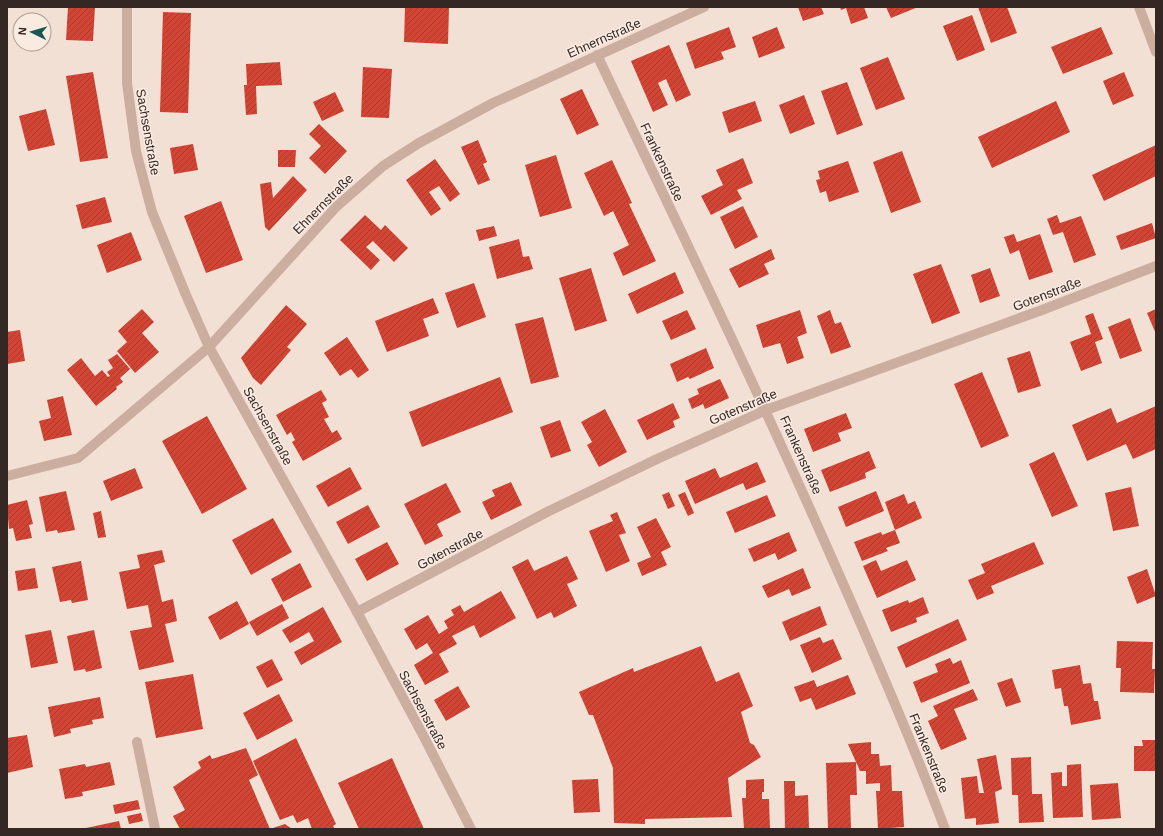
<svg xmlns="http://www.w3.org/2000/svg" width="1163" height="836" font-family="Helvetica,sans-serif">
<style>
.building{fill:url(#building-hatch)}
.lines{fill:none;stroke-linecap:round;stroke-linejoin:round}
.street{stroke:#cbaea0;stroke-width:10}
.labels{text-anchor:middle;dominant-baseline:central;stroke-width:3;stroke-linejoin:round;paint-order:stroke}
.street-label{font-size:13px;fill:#342724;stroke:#faebe1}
</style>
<defs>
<pattern id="building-hatch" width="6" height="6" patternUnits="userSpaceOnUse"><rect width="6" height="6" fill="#d24434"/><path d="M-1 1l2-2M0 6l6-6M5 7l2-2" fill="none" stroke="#ab392c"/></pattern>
</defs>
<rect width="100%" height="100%" fill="#f3e0d4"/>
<g class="building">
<path d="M68,7H95L93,41L66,40Z"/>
<path d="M405,7H449L448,44L404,42Z"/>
<path d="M798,7H821L824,14L803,21Z"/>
<path d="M840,7H864L868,18L851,24L846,8L841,10Z"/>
<path d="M886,7H918L891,18Z"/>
<path d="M978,7H1007L1017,33L991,43Z"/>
<path d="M163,12L191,13L188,113L160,112Z"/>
<path d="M972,15L985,50L957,61L943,26Z"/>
<path d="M729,27L736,47L721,52L724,59L695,69L686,43Z"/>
<path d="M777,27L785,48L759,58L752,37Z"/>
<path d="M1101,27L1113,54L1063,74L1051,47Z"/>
<path d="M669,45L691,95L676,102L666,79L658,83L668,105L653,112L631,61Z"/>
<path d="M888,57L905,99L876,110L860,68Z"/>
<path d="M280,62L282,85L256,86L257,114L246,115L244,85H247L246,64Z"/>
<path d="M363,67L392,69L389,118L361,117Z"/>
<path d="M93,72L108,158L80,162L66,76Z"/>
<path d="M1124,72L1134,96L1113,105L1103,81Z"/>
<path d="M847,82L863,125L837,135L821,91Z"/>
<path d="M582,89L599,125L577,135L560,99Z"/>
<path d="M335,92L344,111L322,121L313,102Z"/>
<path d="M804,95L815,124L790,134L779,105Z"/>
<path d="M755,101L762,121L729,133L722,112Z"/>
<path d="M1056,101L1070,132L992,168L978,137Z"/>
<path d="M46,109L55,145L28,151L19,116Z"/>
<path d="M319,124L347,151L325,174L309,158L321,146L309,134Z"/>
<path d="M478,140L487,162L483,164L490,180L478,185L461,147Z"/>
<path d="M193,144L198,170L174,174L170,148Z"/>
<path d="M1156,145V176L1104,201L1092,175Z"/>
<path d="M278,150H296L295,167H278Z"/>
<path d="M902,151L921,202L891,213L873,162Z"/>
<path d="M556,155L572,208L540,217L525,165Z"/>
<path d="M743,158L753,183L737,190L742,199L711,215L701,196L723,185L716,170Z"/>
<path d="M435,159L460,194L450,202L439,186L429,192L441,209L431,216L406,180Z"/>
<path d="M612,160L632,203L629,204L656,261L623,276L613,253L629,245L613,211L604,216L584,173Z"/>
<path d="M848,161L859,192L829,202L826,191L820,193L816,180L820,179L818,171Z"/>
<path d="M293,176L307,190L269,231L265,227L260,184L271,182L273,198Z"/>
<path d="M105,197L112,222L82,229L76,205Z"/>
<path d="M221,201L243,260L206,273L184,216Z"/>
<path d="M743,206L758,237L735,249L720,217Z"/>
<path d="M365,215L381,230L385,225L408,248L394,262L373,241L366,247L380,260L371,270L340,240Z"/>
<path d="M1057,215L1060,223L1081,216L1096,255L1074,263L1063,232L1053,235L1047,219Z"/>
<path d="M1152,223L1156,238L1121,250L1116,236Z"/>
<path d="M494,226L497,236L479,241L476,230Z"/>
<path d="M131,232L142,260L107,273L97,245Z"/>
<path d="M1014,234L1017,242L1040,234L1053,272L1029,280L1019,250L1010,254L1004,237Z"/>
<path d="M519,239L523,257L529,256L533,269L497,279L489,247Z"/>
<path d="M771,249L775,259L764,264L769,274L739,288L729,269Z"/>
<path d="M941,264L960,313L932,324L913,274Z"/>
<path d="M591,268L607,321L575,331L559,278Z"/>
<path d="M990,268L1000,296L980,303L971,275Z"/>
<path d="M675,272L684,293L637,314L628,294Z"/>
<path d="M474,283L486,317L457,328L445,293Z"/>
<path d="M433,298L439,313L423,319L429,336L387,352L375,321Z"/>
<path d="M286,305L307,324L287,347L291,350L261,385L253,378L241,358Z"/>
<path d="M142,309L154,322L142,333L159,352L135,373L117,351L127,342L118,331Z"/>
<path d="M1156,309V334L1147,313Z"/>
<path d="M687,310L696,329L671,340L662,321Z"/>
<path d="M800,310L807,333L797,337L804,358L787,364L780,343L763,348L756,325Z"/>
<path d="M830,310L835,324L841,322L851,347L831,354L817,316Z"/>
<path d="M1093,313L1103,339L1095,342L1102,363L1081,371L1070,342L1091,334L1085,316Z"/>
<path d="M543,317L559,377L531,384L515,324Z"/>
<path d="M1130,318L1142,351L1120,359L1108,327Z"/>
<path d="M20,330L25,361L7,364V332Z"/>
<path d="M347,337L369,370L358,378L351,369L340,376L324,353Z"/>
<path d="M706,348L714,368L690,379L688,377L677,382L670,364Z"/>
<path d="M1030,351L1041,386L1018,393L1007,358Z"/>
<path d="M117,354L130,369L120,378L123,382L116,387L117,389L96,406L67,370L81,358L95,376L102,370L108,377L110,376L107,372L113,368L108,360Z"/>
<path d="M982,372L1009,436L981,448L954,384Z"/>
<path d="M500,377L513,412L422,447L409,412Z"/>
<path d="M720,379L729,398L705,409L703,404L692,409L688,399L699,394L697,389Z"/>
<path d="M321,390L327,400L322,403L329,417L324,419L332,433L337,430L342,439L303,461L292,442L295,440L291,432L287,435L276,415Z"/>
<path d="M63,396L72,435L44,441L39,421L51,418L47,400Z"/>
<path d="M673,403L680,418L673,421L675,427L647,440L637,420Z"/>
<path d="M1156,406V449L1133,459L1126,444L1087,461L1072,425L1111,408L1117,423Z"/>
<path d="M605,409L627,452L599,467L587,445L592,442L581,422Z"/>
<path d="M846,413L852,428L838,433L841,441L813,452L804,429Z"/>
<path d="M207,416L247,489L202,514L162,441Z"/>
<path d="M560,420L571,451L551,458L540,427Z"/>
<path d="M869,451L876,468L865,473L866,478L830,492L821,470Z"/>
<path d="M1054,452L1078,506L1052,517L1029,464Z"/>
<path d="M757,462L766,482L746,490L743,483L695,504L685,481L715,468L720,478Z"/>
<path d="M350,467L362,489L328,507L316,486Z"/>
<path d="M135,468L143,488L111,501L103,481Z"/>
<path d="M511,482L522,505L491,520L482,502L495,496L492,490Z"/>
<path d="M446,483L461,512L437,524L443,536L425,545L404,504Z"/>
<path d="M1131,487L1139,526L1113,531L1105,493Z"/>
<path d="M66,491L75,530L58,533L57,530L46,532L39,497Z"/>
<path d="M876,491L884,511L846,527L838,507Z"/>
<path d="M669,492L675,506L668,509L662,495Z"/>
<path d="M685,492L694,513L688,516L678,495Z"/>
<path d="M904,494L908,504L915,501L922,518L895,530L885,502Z"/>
<path d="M767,495L776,516L735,533L726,512Z"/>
<path d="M27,500L33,524L29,525L32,538L16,541L13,528L9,529L7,505Z"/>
<path d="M368,505L380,527L348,544L336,522Z"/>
<path d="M101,511L106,537L98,538L93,513Z"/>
<path d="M617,512L626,533L619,535L630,561L606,572L589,531L613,521L610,515Z"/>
<path d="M273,518L292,552L251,575L232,540Z"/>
<path d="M656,518L671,547L661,552L667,565L642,576L637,563L651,557L637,527Z"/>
<path d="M895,530L900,543L886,548L888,551L862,561L854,542L881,532L882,535Z"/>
<path d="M789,532L797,551L778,560L775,553L754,562L748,549Z"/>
<path d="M387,542L399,564L367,581L355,559Z"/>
<path d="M1034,542L1044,564L991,586L994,593L977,600L968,580L985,573L981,564Z"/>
<path d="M162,550L165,562L154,565L162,602L173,599L177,621L165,624L174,662L139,670L130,631L152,627L148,605L127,609L119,572L140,568L137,555Z"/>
<path d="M567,556L578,579L567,584L577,606L554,618L551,612L537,619L512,567L528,559L534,571Z"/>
<path d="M876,560L881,571L907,560L916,580L877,598L863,566Z"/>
<path d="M81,561L88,600L72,603L71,600L60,602L52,567Z"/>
<path d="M300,563L312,587L283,602L271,579Z"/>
<path d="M35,568L38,588L18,591L15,571Z"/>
<path d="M803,568L811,588L792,596L789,589L768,598L762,586Z"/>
<path d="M1147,569L1156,596L1137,604L1127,577Z"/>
<path d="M501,591L516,618L480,638L474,625L452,636L457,644L439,654L449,672L425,685L414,665L433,653L427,643L416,650L404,629L428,615L439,634L448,628L444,621L454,615L451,610L460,605L464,612Z"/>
<path d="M923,597L929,613L916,618L917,622L891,632L882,610L908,600L909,603Z"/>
<path d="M237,601L249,624L220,640L208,617Z"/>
<path d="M282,604L289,618L257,636L249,622Z"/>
<path d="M820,606L827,625L790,641L782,622Z"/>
<path d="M323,607L342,642L301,665L294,652L314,641L309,632L290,643L282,630Z"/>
<path d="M958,619L967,640L906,668L897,647Z"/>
<path d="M51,630L58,663L31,668L25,635Z"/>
<path d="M94,630L102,668L86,672L85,669L74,671L67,636Z"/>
<path d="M820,637L823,643L833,639L842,659L812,673L800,645Z"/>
<path d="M1117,641L1153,642L1152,669H1155L1154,693L1120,692L1121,668H1116Z"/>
<path d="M701,646L716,682L739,672L753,706L741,712L750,743L754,745L761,757L728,778L732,817L645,819V824L614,823L613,768L593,715H589L579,692L633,668L634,672Z"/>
<path d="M950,658L953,664L961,660L970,683L921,703L913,682L938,672L935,664Z"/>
<path d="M272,659L283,680L267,688L256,667Z"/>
<path d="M1080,665L1083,684L1091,683L1094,701H1098L1101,719L1071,725L1068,706H1064L1061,688L1055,689L1052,670Z"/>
<path d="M193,674L203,729L156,738L145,682Z"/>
<path d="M848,675L856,694L816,710L811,698L800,702L794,687L814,680L817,687Z"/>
<path d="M1012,678L1021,702L1006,707L997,683Z"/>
<path d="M458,686L470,707L446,721L434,700Z"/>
<path d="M973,689L978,700L954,709L967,739L941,750L928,721L938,716L933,706Z"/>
<path d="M279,694L293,721L257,740L243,713Z"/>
<path d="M100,697L104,718L92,720L93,724L70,729L71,733L54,737L48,707Z"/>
<path d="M27,735L33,767L7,773V738Z"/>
<path d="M296,738L336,824L333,826L335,829H312L308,818L297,823L293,815L280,820L253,761Z"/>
<path d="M1142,740H1156V771H1134V746H1143Z"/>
<path d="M871,742V754H879L880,766L891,765L892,791H902L904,827L878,829L876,791H880V783L866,784V771H860L848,744Z"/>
<path d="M246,748L258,775L249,780L270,829L285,824L292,829H180L173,816L185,810L173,787L201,768L198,762L210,755L212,759Z"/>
<path d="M996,755L1002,789L995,792L999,823L976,825V818L965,819L961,778L977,776L979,793H984L977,759Z"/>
<path d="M1031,757L1032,794H1042L1044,822L1019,823L1018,795H1012L1011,758Z"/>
<path d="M392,758L424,829H359L338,783Z"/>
<path d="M110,762L115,785L82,792L83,796L65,799L59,769L85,764L86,767Z"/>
<path d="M856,762L857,795H850L851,829H828L826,763Z"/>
<path d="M1081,764L1083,817L1053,818L1051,773L1062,772V786H1067V765Z"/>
<path d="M598,779L600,812L574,813L572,780Z"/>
<path d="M764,779V792H762V799H769L770,829H744L742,798H746V780Z"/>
<path d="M784,781H795V796L808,795L809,828L785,829Z"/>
<path d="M1118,783L1121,818L1092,820L1090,785Z"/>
<path d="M138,800L140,809L115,814L113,805Z"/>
<path d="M141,813L143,821L129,824L127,816Z"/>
<path d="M119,821L121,829H86V828Z"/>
</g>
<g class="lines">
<g class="street">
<path d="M127,7V83L136,151L152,212L186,295L209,347L357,612L424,737L471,829"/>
<path d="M1139,7L1156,52"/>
<path d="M597,55C676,221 756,386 830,554C870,644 910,736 945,829"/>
<path d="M7,476L78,458L209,347L336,207L383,166L419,143L493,103L704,7"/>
<path d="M357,612L547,512L657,459L766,410L1042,310L1156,266"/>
<path d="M137,742L155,829"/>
</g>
</g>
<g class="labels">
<g class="street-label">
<text transform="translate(604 38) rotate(-24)">Ehnernstraße</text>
<text transform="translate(148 132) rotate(80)">Sachsenstraße</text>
<text transform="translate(662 162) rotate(65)">Frankenstraße</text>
<text transform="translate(323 204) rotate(-45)">Ehnernstraße</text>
<text transform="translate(1047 294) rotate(-21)">Gotenstraße</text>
<text transform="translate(743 407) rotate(-23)">Gotenstraße</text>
<text transform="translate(268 426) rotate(61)">Sachsenstraße</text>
<text transform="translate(801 455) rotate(66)">Frankenstraße</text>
<text transform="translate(450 549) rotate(-28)">Gotenstraße</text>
<text transform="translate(423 710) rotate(62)">Sachsenstraße</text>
<text transform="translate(929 753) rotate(68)">Frankenstraße</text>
</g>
</g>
<rect width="1163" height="836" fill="none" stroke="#342724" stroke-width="16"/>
<g transform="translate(32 32) rotate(275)"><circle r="19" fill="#faebe1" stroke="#ab9d95"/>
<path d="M0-3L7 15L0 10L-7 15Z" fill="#165954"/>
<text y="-6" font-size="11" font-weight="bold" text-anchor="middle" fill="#342724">N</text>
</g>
</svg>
